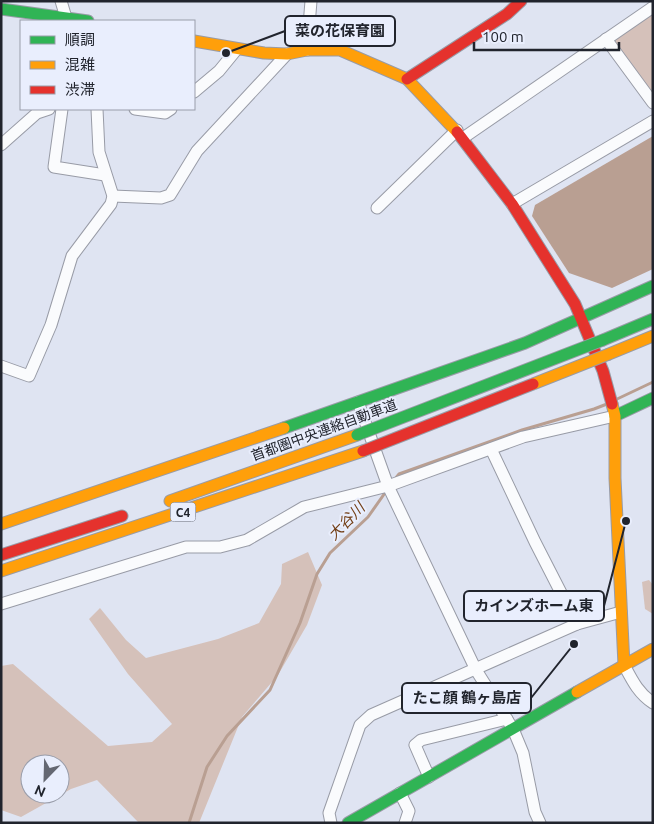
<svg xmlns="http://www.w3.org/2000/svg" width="654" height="824" font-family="Ubuntu,'Noto Sans JP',sans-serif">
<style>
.green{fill:#d5c1ba;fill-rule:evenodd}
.water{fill:#b99f92}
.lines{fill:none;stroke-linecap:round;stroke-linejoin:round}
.stream{stroke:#b99f92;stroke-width:3}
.street-casing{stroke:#989ba6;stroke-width:13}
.fast-casing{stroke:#989ba6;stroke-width:13}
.slow-casing{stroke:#989ba6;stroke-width:13}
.jam-casing{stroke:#989ba6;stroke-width:13}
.street{stroke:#fafbfd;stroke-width:11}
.fast{stroke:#30b455;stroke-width:11}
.slow{stroke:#ff9f0a;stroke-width:11}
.jam{stroke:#e5322d;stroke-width:11}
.fast-bridge-casing{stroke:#989ba6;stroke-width:13;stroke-linecap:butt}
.slow-bridge-casing{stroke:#989ba6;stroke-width:13;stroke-linecap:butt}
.jam-bridge-casing{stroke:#989ba6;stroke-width:13;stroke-linecap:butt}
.fast-bridge{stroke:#30b455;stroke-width:11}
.slow-bridge{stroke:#ff9f0a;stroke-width:11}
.jam-bridge{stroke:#e5322d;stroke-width:11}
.labels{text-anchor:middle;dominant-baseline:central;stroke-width:4;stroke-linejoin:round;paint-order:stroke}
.shield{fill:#e9eefd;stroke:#5d616b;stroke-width:1}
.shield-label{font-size:12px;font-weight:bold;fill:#21242d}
.street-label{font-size:14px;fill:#21242d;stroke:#e9eefd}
.water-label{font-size:15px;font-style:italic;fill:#723e15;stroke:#e9eefd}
.leader{fill:none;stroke:#21242d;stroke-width:2}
.callout-dot{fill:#21242d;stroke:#e9eefd;stroke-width:2}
.callout{fill:#e9eefd;stroke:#21242d;stroke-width:2}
.callout-label{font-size:15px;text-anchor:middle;font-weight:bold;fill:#21242d}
</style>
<rect width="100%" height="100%" fill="#dfe4f2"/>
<g class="green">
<path d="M653,14V96L614,40Z"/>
<path d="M308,552L322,585L307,625L278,675L242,717L199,823H139L97,780L71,789L21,817L1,810V666L13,664L108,746L152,742L172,724L128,674L89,619L100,608L126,640L146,658L218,639L259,623L281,584L282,564ZM30,764H60V794H30Z"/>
<path d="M649,580L653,585V614L645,609L642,582Z"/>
</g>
<path class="water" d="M653,136V269L612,288L569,273L532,216L535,205Z"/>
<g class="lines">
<g class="stream">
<path d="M615,400L653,382"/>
<path d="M395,479L399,474L522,430L594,409L607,404"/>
<path d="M189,823L207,767L227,736L270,690L300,623L317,574L330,553L368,517L387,490"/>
</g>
<defs>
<g id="street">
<path d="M61,1L67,21"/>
<path d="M606,39L653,103"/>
<path d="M307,50L311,1"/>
<path d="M194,92L219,71L237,49"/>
<path d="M62,109L54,167L105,175"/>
<path d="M135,109L165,113L171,109"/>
<path d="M463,138L653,7"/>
<path d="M1,145L37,113L49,109"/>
<path d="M113,196L161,198L170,195L197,151L287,54"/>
<path d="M512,204L653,121"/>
<path d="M377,208L457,130"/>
<path d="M1,366L29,376L51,325L72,256L111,204L113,196L99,152L97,109"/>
<path d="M358,402L388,486L476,670L513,729L523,753L535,812L540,823"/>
<path d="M491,449L535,542L577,624"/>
<path d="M1,604L186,547H220L247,540L304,507L388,486L523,437L615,416"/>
<path d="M624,665C632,680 638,693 653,703"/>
<path d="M429,777L415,745L421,740L507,719"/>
<path d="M400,793L409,811L405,823"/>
<path d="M331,823L329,813L360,725L371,715L577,624L621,612"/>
</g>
<g id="fast">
<path d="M1,9L88,21"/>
<path d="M603,340L653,319"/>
<path d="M615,416L653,398"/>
<path d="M284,428L525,343L653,286"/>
<path d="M348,823L577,692"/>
</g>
<g id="slow">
<path d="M194,41L264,53L287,54L307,50H340L407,79L457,132"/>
<path d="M609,354L653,336"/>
<path d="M612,404L615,416V478L624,665"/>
<path d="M170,501L357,435"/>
<path d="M1,524L284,428"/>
<path d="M1,571L363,451"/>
<path d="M577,692L653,649"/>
</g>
<g id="jam">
<path d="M407,79L507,14L521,1"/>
<path d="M457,132L512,204L575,304L603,371L612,404"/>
<path d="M1,555L122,516"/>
</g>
</defs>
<use href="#street" class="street-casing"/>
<use href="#fast" class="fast-casing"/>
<use href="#slow" class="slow-casing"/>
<use href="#jam" class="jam-casing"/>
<use href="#street" class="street"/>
<use href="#fast" class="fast"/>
<use href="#slow" class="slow"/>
<use href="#jam" class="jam"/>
<defs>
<path id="fast-bridge" d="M357,435L603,340"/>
<path id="slow-bridge" d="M533,384L609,354"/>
<path id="jam-bridge" d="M363,451L533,384"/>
</defs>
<use href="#fast-bridge" class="fast-bridge-casing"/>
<use href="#slow-bridge" class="slow-bridge-casing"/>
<use href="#jam-bridge" class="jam-bridge-casing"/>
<use href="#fast-bridge" class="fast-bridge"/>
<use href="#slow-bridge" class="slow-bridge"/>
<use href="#jam-bridge" class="jam-bridge"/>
</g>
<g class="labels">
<rect class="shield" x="170.5" y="502.5" width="25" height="19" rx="4"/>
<g class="shield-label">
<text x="183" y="512">C4</text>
</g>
<g class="street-label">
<text transform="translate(324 430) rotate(-20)">首都圏中央連絡自動車道</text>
</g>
<g class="water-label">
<text transform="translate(346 521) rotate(-46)">大谷川</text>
</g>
</g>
<path class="leader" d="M226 53L285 31M626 521L604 606M574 644L531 698"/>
<g class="callout-dot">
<circle cx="226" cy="53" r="5"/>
<circle cx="626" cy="521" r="5"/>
<circle cx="574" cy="644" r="5"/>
</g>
<g class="callout">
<rect x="285" y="16" width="110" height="30" rx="5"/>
<rect x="464" y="591" width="140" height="30" rx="5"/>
<rect x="402" y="683" width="129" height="30" rx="5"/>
</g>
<g class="callout-label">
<text x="340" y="36">菜の花保育園</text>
<text x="534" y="611">カインズホーム東</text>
<text x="467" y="703">たこ顔 鶴ヶ島店</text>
</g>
<rect width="654" height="824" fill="none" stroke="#21242d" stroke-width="5"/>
<rect x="20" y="20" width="175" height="90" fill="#e9eefd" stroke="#999daa"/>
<rect x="30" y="36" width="25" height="8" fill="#30b455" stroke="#999daa"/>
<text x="65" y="45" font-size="15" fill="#21242d">順調</text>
<rect x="30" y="61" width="25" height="8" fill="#ff9f0a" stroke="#999daa"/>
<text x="65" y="70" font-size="15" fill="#21242d">混雑</text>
<rect x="30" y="86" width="25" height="8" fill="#e5322d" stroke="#999daa"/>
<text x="65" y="95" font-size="15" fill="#21242d">渋滞</text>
<g transform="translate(45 779) rotate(203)"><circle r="24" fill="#e9eefd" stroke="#999daa"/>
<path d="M0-4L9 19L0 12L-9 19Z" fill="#646772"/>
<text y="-8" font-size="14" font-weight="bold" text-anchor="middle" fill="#21242d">N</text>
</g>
<path d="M474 42v8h145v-8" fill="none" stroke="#21242d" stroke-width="2.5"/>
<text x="482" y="42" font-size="15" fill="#21242d" stroke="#e9eefd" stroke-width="4" paint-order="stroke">100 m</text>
</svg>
